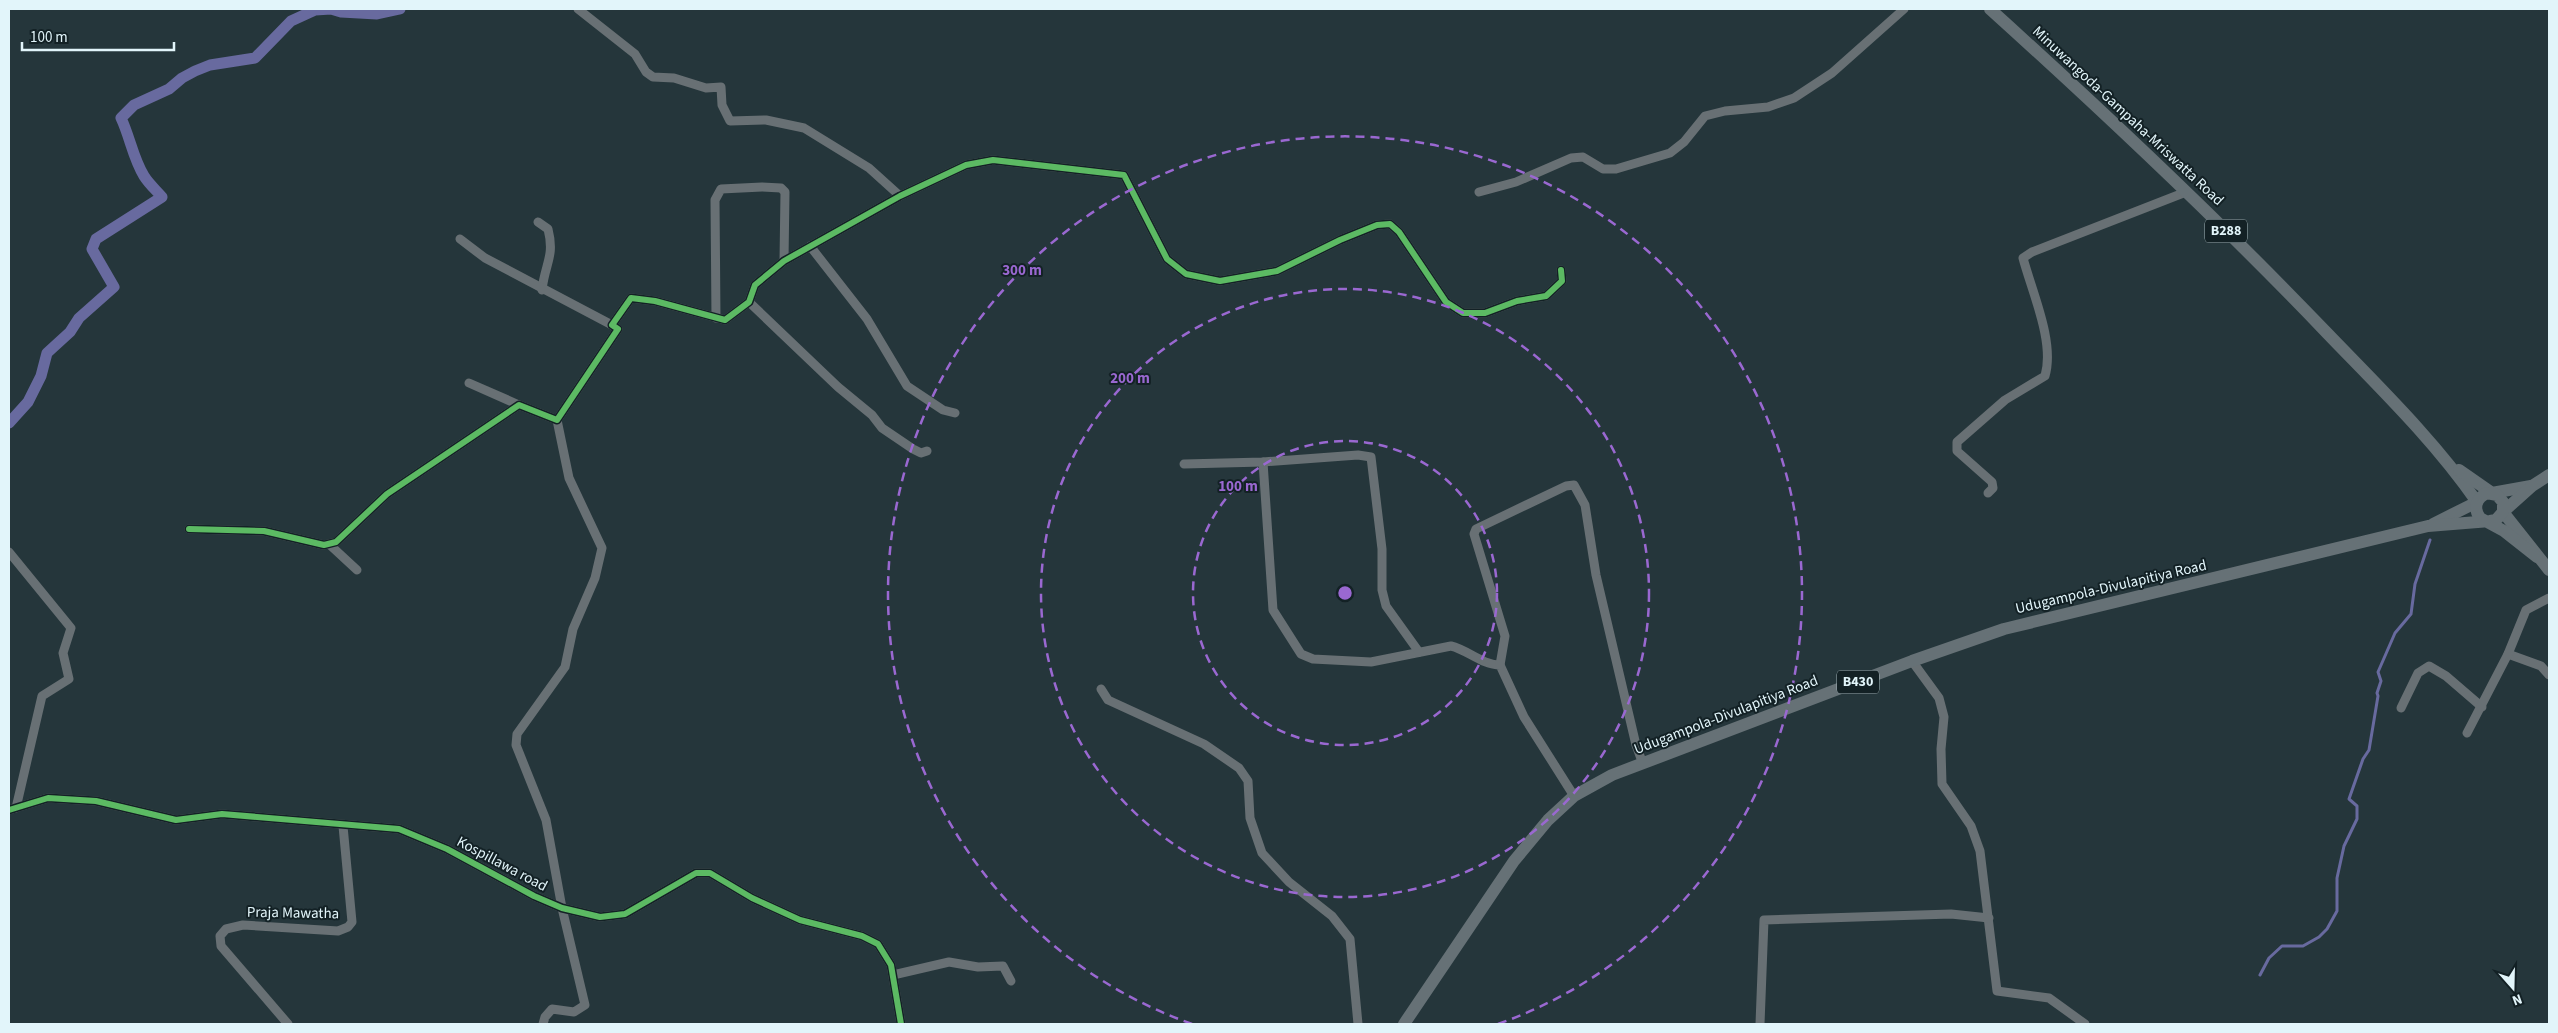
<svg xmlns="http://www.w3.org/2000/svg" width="2558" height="1033" font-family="'Source Sans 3',sans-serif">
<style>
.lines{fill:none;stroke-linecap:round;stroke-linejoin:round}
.stream{stroke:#686a9f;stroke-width:3}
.canal{stroke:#686a9f;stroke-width:11}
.minor{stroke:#687074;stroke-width:9}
.primary{stroke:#667176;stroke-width:12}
.cycleway-casing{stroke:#132125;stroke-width:9}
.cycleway{stroke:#5cba63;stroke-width:6}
.ring{fill:none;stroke:#9a68d1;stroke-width:2.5;stroke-dasharray:9 6}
.labels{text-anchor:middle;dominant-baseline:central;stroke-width:4;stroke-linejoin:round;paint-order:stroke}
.shield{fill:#132125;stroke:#a4b5ba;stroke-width:1}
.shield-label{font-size:14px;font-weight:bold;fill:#e2f5fa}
.street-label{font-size:15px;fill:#e2f5fa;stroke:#132125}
.centre{fill:#9a68d1;stroke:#132125;stroke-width:2.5}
.ring-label{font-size:15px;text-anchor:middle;font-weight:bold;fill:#9a68d1;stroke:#132125;stroke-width:4;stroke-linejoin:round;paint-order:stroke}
</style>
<rect width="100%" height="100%" fill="#25363b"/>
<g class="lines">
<path class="stream" d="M2260,975L2269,958L2282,946H2303L2319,937L2327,929L2337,911V878L2344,846L2357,819V806L2349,799L2363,759L2369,750L2378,696L2377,693L2381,681L2378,672L2395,633L2411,614L2415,584L2430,540"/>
<path class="canal" d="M9,423L28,402L41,376L47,353L70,332L79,318L114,287L92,249L96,239L162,197C156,190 149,184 144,176C133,158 130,137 121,118L134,105L169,89L182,78L195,71L210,65L255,58L291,21L315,10L331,9L341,12L377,14L400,9"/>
<g class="minor">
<path d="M578,9L635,54L646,72L653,77L674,78L706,88L721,87L722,105L730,121L766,120L804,128L869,168L900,196"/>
<path d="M1479,192L1516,182L1571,158L1583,157L1603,169H1616L1670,153L1684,142L1705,116L1725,111L1768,107L1794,98L1832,73L1904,9"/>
<path d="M538,222L548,229C555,257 545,263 542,290"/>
<path d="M460,239L485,258L612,325"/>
<path d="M810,246L867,319L907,386L943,410L955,413"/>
<path d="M749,302L838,387L872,415L882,428L913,449L921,453L927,451"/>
<path d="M716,318L715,200L721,189L762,187L781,188L785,192L784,261"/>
<path d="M469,383L519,405"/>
<path d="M1263,462L1273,610L1301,654L1313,659L1371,662L1451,646C1468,650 1482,665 1500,665L1524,717L1574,796"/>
<path d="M1184,464L1263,462L1358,455L1371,457L1382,549V590L1386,606L1419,652"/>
<path d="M1988,493L1993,488L1992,482L1957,451V442L2005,400L2045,376C2055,342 2032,292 2023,258L2032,252L2186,192"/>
<path d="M189,529L264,531L324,545L336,542L387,494L519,405L557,420L618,329L612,325L631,298L655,301L725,320L749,302L755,285L784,261L900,196L966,165L993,160L1124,175L1167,259L1186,274L1220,281L1277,271L1340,240L1377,225L1390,224L1399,232L1446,302L1463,313H1485L1517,301L1546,296L1562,281L1561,270"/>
<path d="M330,545L357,570"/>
<path d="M9,552L71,628L63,653L69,679L42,696L16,808"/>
<path d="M2508,654L2541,666L2549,675"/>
<path d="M1912,661L1939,698L1944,717L1941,749L1942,784L1971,826L1980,851L1997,991L2049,998L2085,1024"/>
<path d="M1500,665L1505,636L1474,534L1476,529L1566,486L1574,485L1585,505L1596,575L1636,745L1643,764"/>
<path d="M1101,689L1108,700L1204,744L1239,768L1248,781L1250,818L1262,853L1289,882L1332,916L1350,939L1358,1024"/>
<path d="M2401,708L2418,673L2429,666L2446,676L2482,707"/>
<path d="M2467,733L2508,654L2526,610L2549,598"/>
<path d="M9,810L48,798L96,801L176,820L222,814L399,829L447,849L534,896L562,908L600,917L625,914L696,873H710L752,898L800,920L862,936L878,944L891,965L901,1024"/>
<path d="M893,975L949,962L978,967L1003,966L1011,981"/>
<path d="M288,1024L221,946L220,936L226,929L243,925L338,931L348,927L352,922L343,826"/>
<path d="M543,1024L545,1017L552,1009L574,1012L585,1005L562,908L546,820L516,745L517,734L565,667L573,629L595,578L602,548L569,478L557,420"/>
<path d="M1760,1024L1764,920L1951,914L1989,918"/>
</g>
<g class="primary">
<path d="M1990,9C2105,113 2219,220 2327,333C2379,387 2434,440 2477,502L2433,524"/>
<path d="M2459,470L2492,493L2531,486"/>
<path d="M2549,475L2532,486L2503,512L2549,570"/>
<path d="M1404,1024L1514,861L1548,820L1574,796L1612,775L1912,661L2004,629L2428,526L2490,521L2496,520L2503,512V502L2497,495L2487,493C2476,498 2473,508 2480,518L2504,531L2537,557"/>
</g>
<defs>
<g id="cycleway">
<path d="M189,529L264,531L324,545L336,542L387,494L519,405L557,420L618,329L612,325L631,298L655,301L725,320L749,302L755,285L784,261L900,196L966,165L993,160L1124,175L1167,259L1186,274L1220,281L1277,271L1340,240L1377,225L1390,224L1399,232L1446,302L1463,313H1485L1517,301L1546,296L1562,281L1561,270"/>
<path d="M9,810L48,798L96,801L176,820L222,814L399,829L447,849L534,896L562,908L600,917L625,914L696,873H710L752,898L800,920L862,936L878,944L891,965L901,1024"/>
</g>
</defs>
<use href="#cycleway" class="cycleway-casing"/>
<use href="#cycleway" class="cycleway"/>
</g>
<g class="ring">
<circle cx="1345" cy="593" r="152"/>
<circle cx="1345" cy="593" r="304"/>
<path d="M1192 1024A457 457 0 1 1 1498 1024"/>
</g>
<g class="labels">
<g class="shield">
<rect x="2205" y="219.5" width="42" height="23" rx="4"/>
<rect x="1837" y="670.5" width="42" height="23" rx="4"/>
</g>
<g class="shield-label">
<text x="2226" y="231">B288</text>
<text x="1858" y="682">B430</text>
</g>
<g class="street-label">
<text transform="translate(2128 116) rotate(43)">Minuwangoda-Gampaha-Mriswatta Road</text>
<text transform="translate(2111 587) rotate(-13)">Udugampola-Divulapitiya Road</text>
<text transform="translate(1726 715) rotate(-21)">Udugampola-Divulapitiya Road</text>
<text transform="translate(502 864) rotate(28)">Kospillawa road</text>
<text transform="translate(293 913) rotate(1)">Praja Mawatha</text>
</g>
</g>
<circle cx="1345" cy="593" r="8" class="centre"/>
<g class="ring-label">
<text x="1022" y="275">300 m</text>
<text x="1130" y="383">200 m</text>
<text x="1238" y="491">100 m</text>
</g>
<rect width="2558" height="1033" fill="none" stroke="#e2f5fa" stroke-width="20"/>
<g transform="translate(2513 988) rotate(160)" stroke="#132125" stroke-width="4" paint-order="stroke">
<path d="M0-4L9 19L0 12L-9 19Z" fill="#e2f5fa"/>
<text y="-8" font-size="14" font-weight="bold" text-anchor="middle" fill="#e2f5fa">N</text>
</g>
<path d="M22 42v8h152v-8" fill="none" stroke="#e2f5fa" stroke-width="2.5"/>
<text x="30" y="42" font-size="15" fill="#e2f5fa" stroke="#132125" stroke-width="4" paint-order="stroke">100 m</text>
</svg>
